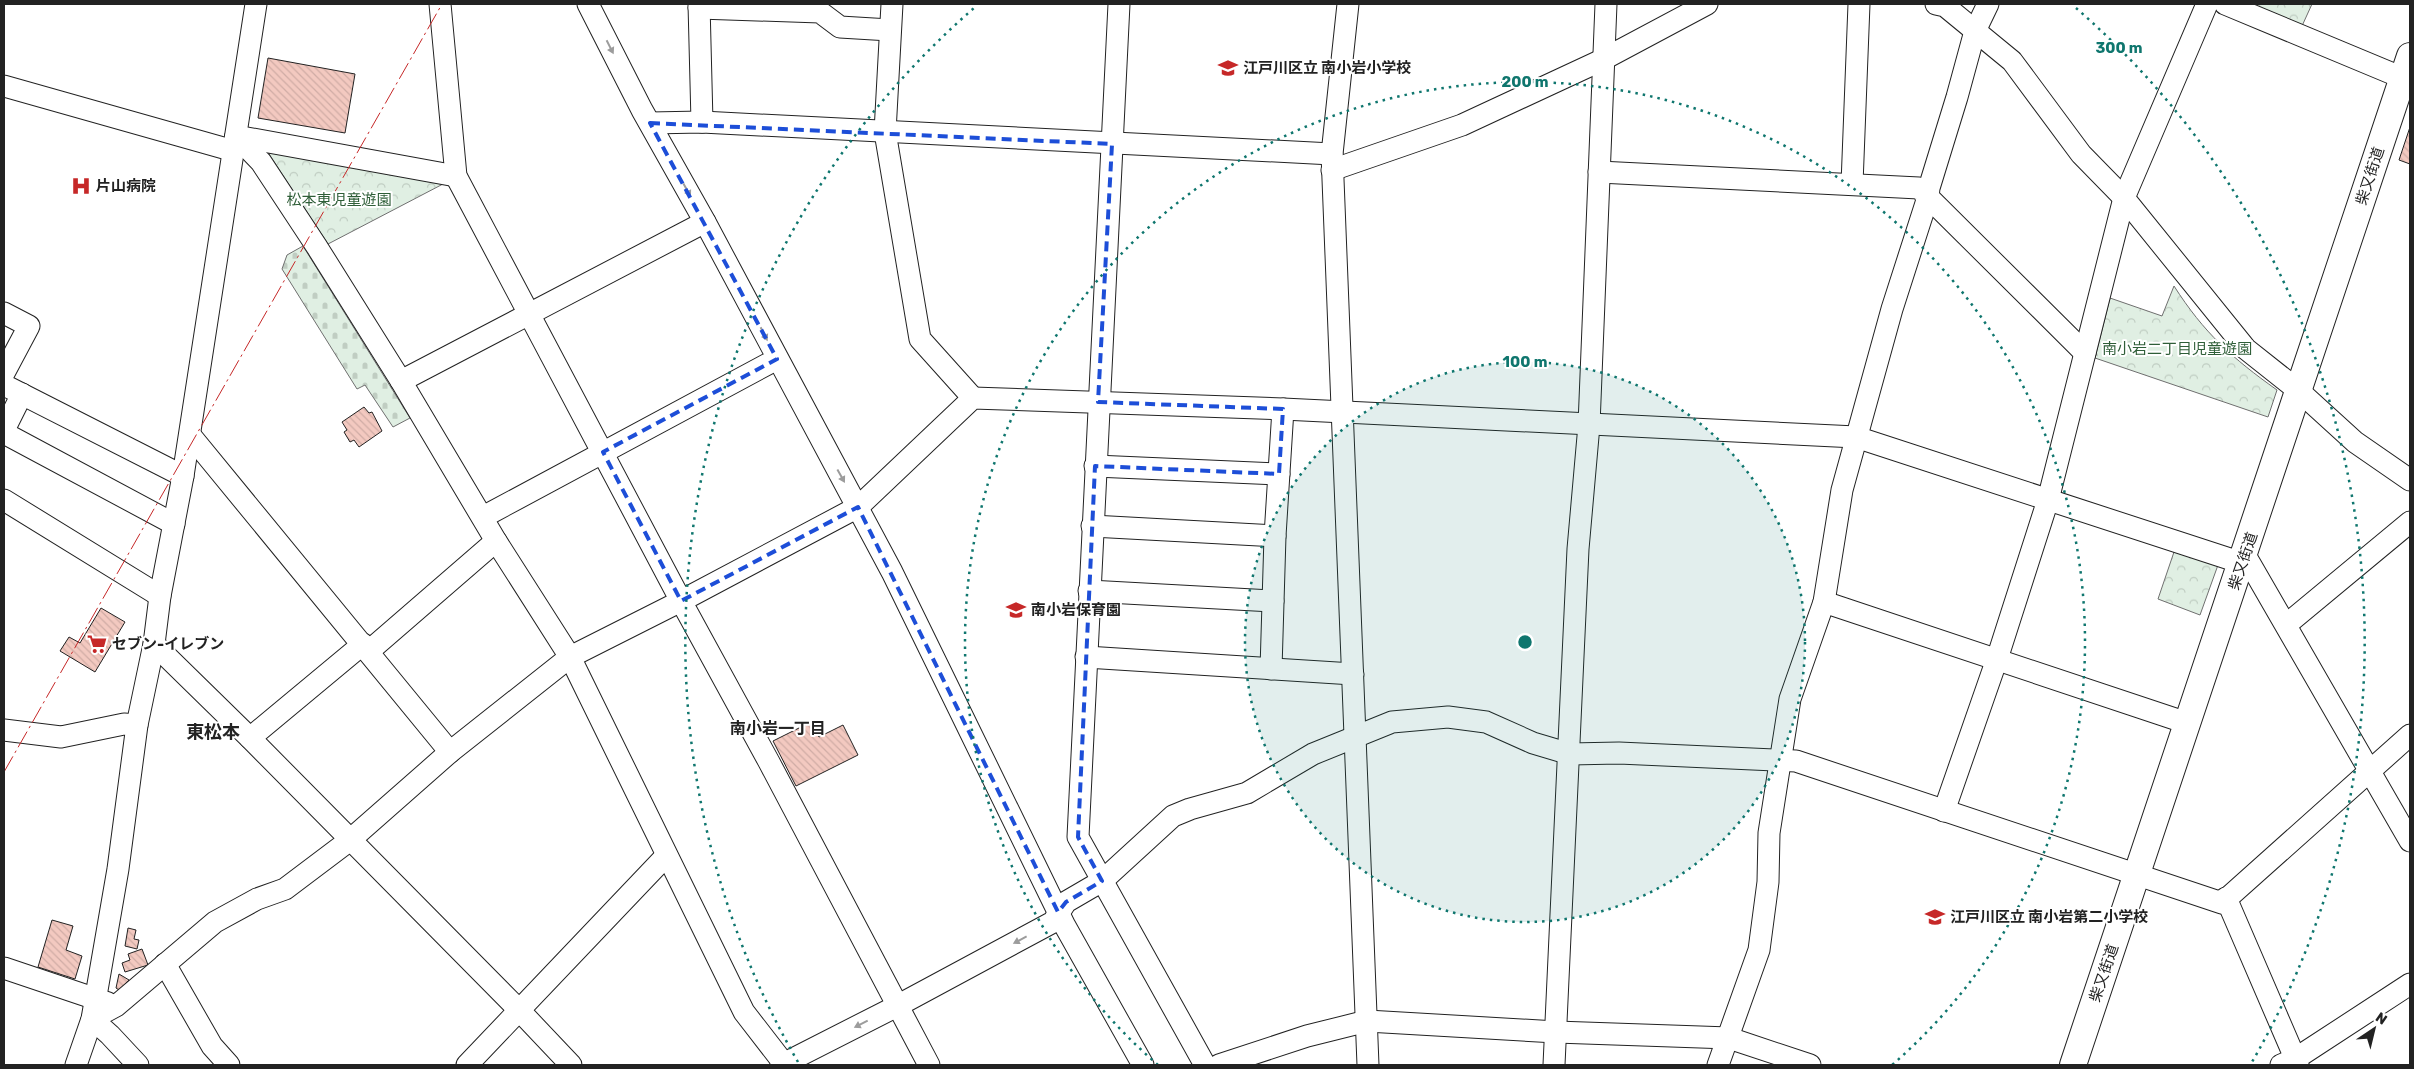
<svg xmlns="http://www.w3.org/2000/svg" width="2414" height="1069" font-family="Rubik,'Noto Sans JP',sans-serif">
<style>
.cemetery{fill:url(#cemetery-stones);stroke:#6f6f6f}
.park{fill:url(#park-crowns);stroke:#6f6f6f}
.building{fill:url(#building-back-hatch);stroke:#222}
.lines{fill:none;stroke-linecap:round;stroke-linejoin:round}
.minor-casing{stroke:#222;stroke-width:23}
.major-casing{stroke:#222;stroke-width:28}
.minor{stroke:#fff;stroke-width:21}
.major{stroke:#fff;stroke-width:26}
.power{stroke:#c62828;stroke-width:1;stroke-dasharray:18 4 2.5 4;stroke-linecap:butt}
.oneway{fill:#9c9c9c}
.marked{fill:none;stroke:#1d4ed8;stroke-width:4;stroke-dasharray:10 6;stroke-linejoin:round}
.ring{fill:none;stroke:#0f766e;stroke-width:2.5;stroke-dasharray:2.5 5}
.labels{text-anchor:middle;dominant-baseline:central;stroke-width:4;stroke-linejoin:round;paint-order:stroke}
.poi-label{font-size:15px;font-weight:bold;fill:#222;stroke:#fff;text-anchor:start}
.street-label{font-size:15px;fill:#222;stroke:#fff}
.park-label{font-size:15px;fill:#2f5e38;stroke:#fff}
.neighbourhood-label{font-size:16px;font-weight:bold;fill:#222;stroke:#fff}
.quarter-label{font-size:18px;font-weight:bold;fill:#222;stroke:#fff}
.centre{fill:#0f766e;stroke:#fff;stroke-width:2.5}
.ring-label{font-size:15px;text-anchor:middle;font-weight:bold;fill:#0f766e;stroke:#fff;stroke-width:4;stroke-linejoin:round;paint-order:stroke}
</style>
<defs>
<pattern id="cemetery-stones" width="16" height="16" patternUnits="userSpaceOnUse" patternTransform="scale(1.25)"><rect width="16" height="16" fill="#e0efe3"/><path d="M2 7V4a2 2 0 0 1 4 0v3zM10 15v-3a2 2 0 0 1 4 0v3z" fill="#c0cdc2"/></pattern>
<pattern id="park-crowns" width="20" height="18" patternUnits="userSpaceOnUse" patternTransform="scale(1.25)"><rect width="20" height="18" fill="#e0efe3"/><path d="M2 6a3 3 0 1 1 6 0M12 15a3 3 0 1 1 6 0" fill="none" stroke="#c0cdc2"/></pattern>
<pattern id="building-back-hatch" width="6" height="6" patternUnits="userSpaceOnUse" patternTransform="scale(1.25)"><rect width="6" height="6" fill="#f3c9c0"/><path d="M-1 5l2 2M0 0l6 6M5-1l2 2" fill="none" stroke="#d0aca5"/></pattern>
</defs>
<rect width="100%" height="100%" fill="#fff"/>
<path class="cemetery" d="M303,246L410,418L393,427L365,385L357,389L282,269L287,255Z"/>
<g class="park">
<path d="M2257,4H2312L2302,26L2256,8Z"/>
<path d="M270,152L443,184L328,244L269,154Z"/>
<path d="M2174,286C2204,333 2232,358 2277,390L2268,417L2095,358L2110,298L2162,316Z"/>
<path d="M2175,549L2218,565L2200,615L2158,599Z"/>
</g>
<g class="building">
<path d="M268,58L355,74L345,133L258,118Z"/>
<path d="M2410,127V164L2399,160Z"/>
<path d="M364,407L369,413L372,412L382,431L359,447L354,440L350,442L344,432L347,430L342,422Z"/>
<path d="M101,608L125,622L95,672L60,651L69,637L80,643Z"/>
<path d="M811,722L819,737L843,725L858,755L796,786L773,741Z"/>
<path d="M52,920L73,926L66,950L82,956L75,979L38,967Z"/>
<path d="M128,928L136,930L134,939L139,940L137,949L125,946Z"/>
<path d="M142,949L148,965L125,972L122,963L130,960L128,954Z"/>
<path d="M119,974L129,980L119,990L116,988Z"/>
</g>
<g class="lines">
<defs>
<g id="minor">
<path d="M588,4L642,110L705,222L892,572L1065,926L1143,1065"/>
<path d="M699,4L702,122"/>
<path d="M892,4L885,132L920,339L973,398"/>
<path d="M1119,4L1078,837L1205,1065"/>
<path d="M1348,4L1332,154L1368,1065"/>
<path d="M1936,4L1945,6L2012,61L2081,154L2124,198L2246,349L2299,391L2355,442L2410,480"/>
<path d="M2225,4L2410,81"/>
<path d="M699,8L820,12L840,27L890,30"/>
<path d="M4,86L234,151"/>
<path d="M650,123L702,122L1332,154"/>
<path d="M236,136L261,162L317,247L401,381L496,541L570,657L744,1012L785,1065"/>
<path d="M236,136L456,176"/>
<path d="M1332,170L1462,125L1602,60L1707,4"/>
<path d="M1599,172L1919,188L2085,353"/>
<path d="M1852,184L1859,4"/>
<path d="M4,313L29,326L4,373"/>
<path d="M401,381L705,222"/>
<path d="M4,385L183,476"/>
<path d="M4,430L22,394"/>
<path d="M4,433L174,524"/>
<path d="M190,435L450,752"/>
<path d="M1095,466L1279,474"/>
<path d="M4,500L160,596"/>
<path d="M483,517L777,359"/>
<path d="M1092,526L1275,536"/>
<path d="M2245,555L2410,841"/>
<path d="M1089,591L1273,601"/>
<path d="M1824,602L2187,723"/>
<path d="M2286,625L2410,522"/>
<path d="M154,644L250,738L519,1010L571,1065"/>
<path d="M369,651L496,541"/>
<path d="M1086,657L1353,674"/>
<path d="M1271,669L1275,536L1283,409"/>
<path d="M4,730L61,737L124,724L137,725"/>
<path d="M250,738L363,644"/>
<path d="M1944,811L1997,659L2048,500L2124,198L2207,4"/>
<path d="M2226,898L2298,1065"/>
<path d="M165,964L212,1046L229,1065"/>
<path d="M4,968L108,1003"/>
<path d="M76,1065L92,1019L118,869L137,725L154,644L160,596L183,476L256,4"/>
<path d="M138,1065L110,1035L92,1019L116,1006L215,922L257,899L285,889L350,840L450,752L570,657L681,601L456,176L440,4"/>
<path d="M467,1065L666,856"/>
<path d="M781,1065L897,1006L1053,922L1066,902L1102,881L1173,816L1190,809L1247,793L1313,754L1392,722L1448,717L1486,722L1533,743L1570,754L1619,753L1796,761L2222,903L2410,735"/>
<path d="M929,1065L769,762L681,601L858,507L973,398L1283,409L1856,437L2242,563"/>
<path d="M1219,1065L1307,1036L1367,1021L1556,1032L1729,1038L1810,1065"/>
<path d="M1554,1065L1578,549L1589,425L1606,4"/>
<path d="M1718,1065L1759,950L1768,882L1769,833L1790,699L1824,602L1842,490L1892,309L1928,197L1929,188L1957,97L1975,31L1988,4"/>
<path d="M2281,1065L2295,1059L2410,984"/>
</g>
<path id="major" d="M2073,1065L2410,56"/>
</defs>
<use href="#minor" class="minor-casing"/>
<use href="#major" class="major-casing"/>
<use href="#minor" class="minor"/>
<use href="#major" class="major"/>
<path class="power" d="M4,772L442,4"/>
</g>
<defs><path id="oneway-solid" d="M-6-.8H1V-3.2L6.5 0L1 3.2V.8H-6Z" transform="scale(1.25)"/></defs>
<g class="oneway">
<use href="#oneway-solid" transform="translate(610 47) rotate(63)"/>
<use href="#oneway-solid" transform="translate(687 190) rotate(61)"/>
<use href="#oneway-solid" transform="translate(764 334) rotate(63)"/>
<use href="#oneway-solid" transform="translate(841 476) rotate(61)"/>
<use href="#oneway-solid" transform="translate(1020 940) rotate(152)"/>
<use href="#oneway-solid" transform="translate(861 1024) rotate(153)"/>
</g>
<path class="marked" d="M650,123L1112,144L1098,402L1283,409L1279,474L1095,466L1078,837L1102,881L1066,902L1058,912L858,507L681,601L603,452L777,359Z"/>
<circle cx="1525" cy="642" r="280" fill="#0f766e" fill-opacity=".12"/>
<g class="ring">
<circle cx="1525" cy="642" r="280"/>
<path d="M1158 1065A560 560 0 1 1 1892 1065"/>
<path d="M798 1062A840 840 0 0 1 974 8M2076 8A840 840 0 0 1 2252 1062"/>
</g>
<defs>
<symbol id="school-bare" viewBox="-9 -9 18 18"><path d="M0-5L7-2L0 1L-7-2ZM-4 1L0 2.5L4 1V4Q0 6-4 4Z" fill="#c62828" stroke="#fff" stroke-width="2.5" paint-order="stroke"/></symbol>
<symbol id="hospital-bare" viewBox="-9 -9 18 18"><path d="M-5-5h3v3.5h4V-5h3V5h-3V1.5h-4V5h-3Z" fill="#c62828" stroke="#fff" stroke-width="2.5" paint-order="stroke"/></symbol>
<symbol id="supermarket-bare" viewBox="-9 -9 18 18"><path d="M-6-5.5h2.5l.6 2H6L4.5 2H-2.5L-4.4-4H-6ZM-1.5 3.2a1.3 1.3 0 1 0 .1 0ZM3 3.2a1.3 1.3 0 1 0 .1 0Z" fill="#c62828" stroke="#fff" stroke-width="2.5" paint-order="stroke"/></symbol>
</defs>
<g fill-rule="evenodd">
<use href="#school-bare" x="1214" y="54" width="28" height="28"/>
<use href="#hospital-bare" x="67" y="172" width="28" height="28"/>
<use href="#school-bare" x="1002" y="596" width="28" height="28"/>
<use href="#supermarket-bare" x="83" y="630" width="28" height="28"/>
<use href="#school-bare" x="1921" y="903" width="28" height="28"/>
</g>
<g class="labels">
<g class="poi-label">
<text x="1243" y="68">江戸川区立 南小岩小学校</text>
<text x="96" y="186">片山病院</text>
<text x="1031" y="610">南小岩保育園</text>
<text x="112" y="644">セブン-イレブン</text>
<text x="1950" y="917">江戸川区立 南小岩第二小学校</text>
</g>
<g class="street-label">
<text transform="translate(2370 176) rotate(-72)">柴又街道</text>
<text transform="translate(2243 561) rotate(-71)">柴又街道</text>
<text transform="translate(2104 973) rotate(-71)">柴又街道</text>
</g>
<g class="park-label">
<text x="339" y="200">松本東児童遊園</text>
<text x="2177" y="349">南小岩二丁目児童遊園</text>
</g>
<g class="neighbourhood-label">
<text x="778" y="728">南小岩一丁目</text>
</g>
<g class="quarter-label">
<text x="213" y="732">東松本</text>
</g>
</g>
<circle cx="1525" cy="642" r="8" class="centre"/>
<g class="ring-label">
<text x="2119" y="53">300 m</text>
<text x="1525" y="87">200 m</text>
<text x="1525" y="367">100 m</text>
</g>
<rect width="2414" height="1069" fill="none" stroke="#222222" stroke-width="10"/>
<g transform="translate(2374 1029) rotate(35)" stroke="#ffffff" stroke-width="4" paint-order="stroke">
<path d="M0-4L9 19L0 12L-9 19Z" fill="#222222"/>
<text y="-8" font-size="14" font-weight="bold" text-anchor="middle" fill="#222222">N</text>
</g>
</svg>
